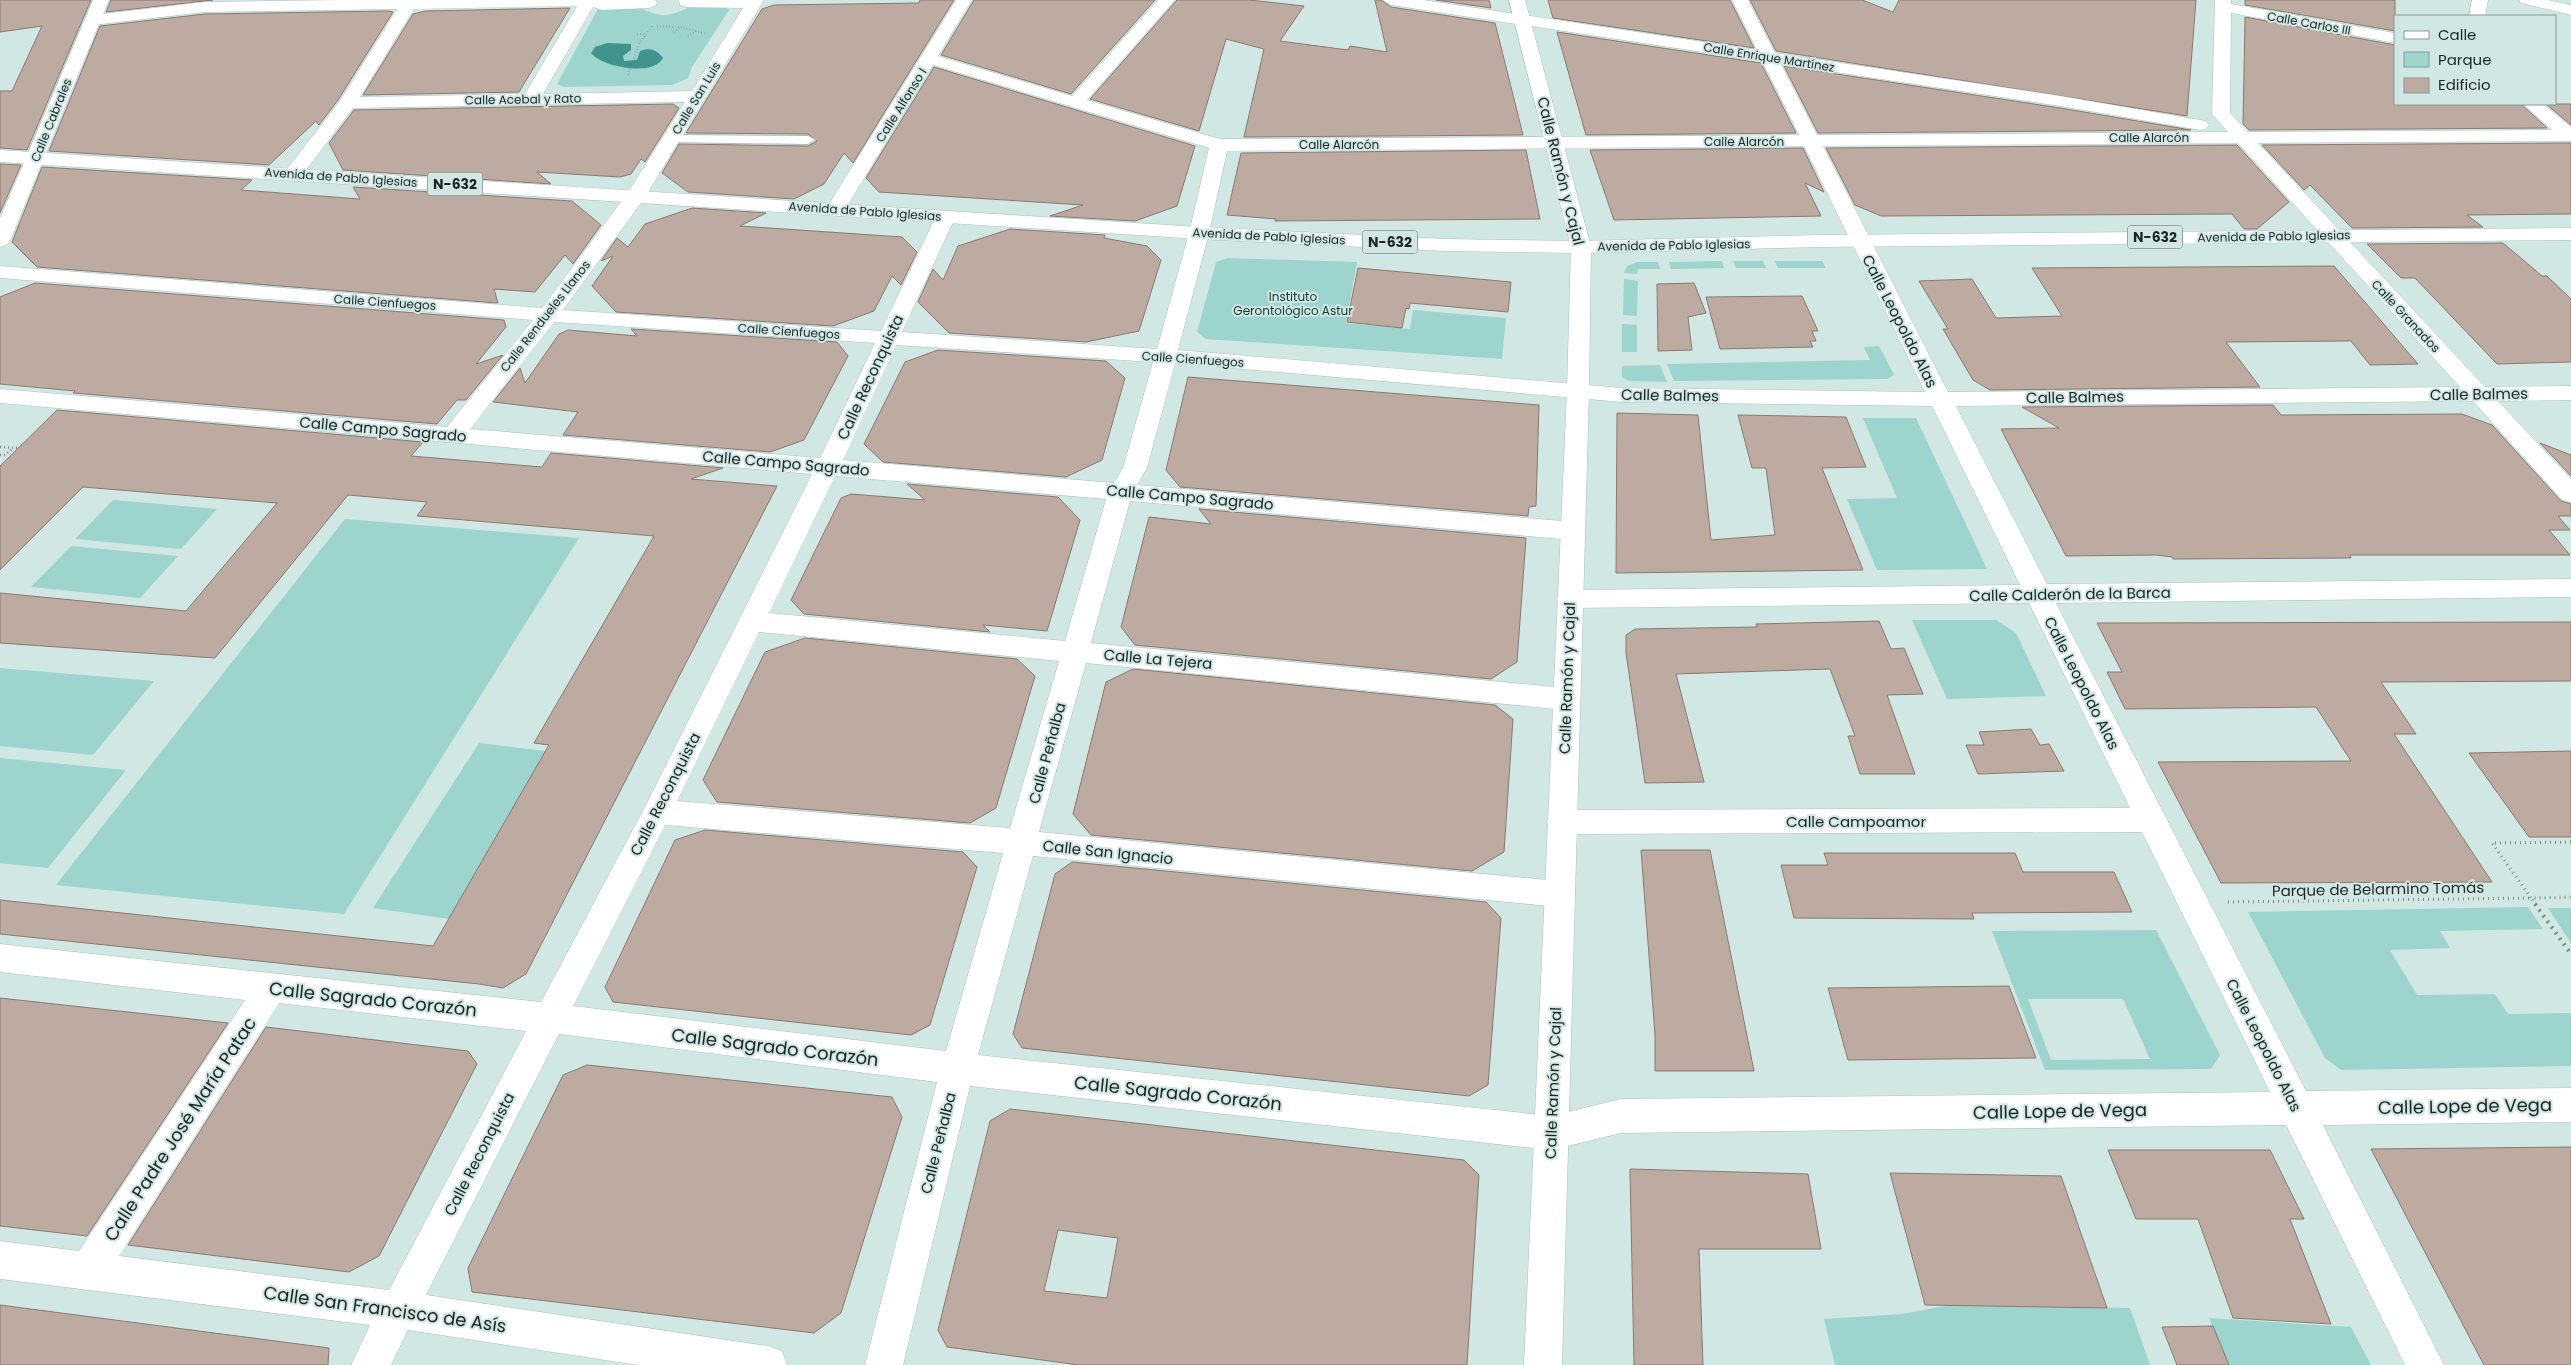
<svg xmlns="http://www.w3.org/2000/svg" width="2571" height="1365" font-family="Poppins,sans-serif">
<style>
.green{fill:#9dd4ce;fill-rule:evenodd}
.water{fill:#40948d}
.building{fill:#bdaba2;stroke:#8a7971;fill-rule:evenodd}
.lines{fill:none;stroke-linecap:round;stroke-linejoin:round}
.lane-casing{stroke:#aac0bd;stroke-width:2}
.street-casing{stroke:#aac0bd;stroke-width:1}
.secondary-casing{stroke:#aac0bd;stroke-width:1}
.primary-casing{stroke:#aac0bd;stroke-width:1}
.path-far3{stroke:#7c8c8a;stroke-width:2;stroke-dasharray:0.5 2.5;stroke-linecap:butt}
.path-far2{stroke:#7c8c8a;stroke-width:2.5;stroke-dasharray:1 3;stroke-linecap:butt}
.path-far1{stroke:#7c8c8a;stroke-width:3;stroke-dasharray:1 4;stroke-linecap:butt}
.path{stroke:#7c8c8a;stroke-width:4;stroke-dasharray:2 5;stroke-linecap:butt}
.lane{fill:#fff;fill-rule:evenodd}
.street{fill:#fff;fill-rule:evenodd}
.secondary{fill:#fff;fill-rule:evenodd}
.primary{fill:#fff;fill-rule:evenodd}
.labels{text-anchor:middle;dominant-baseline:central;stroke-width:4;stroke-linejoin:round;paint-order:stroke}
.far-street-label{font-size:12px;fill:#1d2625;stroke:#d0e7e4}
.far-park-label{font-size:12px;fill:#133b38;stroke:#d0e7e4}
.shield{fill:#d0e7e4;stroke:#53605e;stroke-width:1}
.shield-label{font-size:14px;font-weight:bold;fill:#1d2625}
.street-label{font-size:15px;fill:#1d2625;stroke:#d0e7e4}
.near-street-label{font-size:18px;fill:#1d2625;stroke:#d0e7e4}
</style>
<rect width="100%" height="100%" fill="#d0e7e4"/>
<g class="green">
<path d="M688,8H726L729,10L692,67L688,78L672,85L564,87L557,84L598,9C608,9 633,6 642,9C663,17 665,18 688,8Z"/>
<path d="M1227,258L1357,262L1346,323L1410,329L1413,310L1506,318L1502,359L1206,339L1197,332L1216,262Z"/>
<path d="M1722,261L1724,268L1671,269L1669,262Z"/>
<path d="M1733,261H1763L1766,268H1736Z"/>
<path d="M1775,261H1822L1826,268H1778Z"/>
<path d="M1637,262H1658L1660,269H1638L1637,274L1624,273L1627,266Z"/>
<path d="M1624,279L1638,281L1637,316L1623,315Z"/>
<path d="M1622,324L1637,325V352H1622Z"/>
<path d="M1879,346L1894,375L1887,379L1674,381L1667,364L1870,360L1864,347Z"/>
<path d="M1660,365L1667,382L1630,381L1622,378V366Z"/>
<path d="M1863,418H1916L1987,569L1877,570L1847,499L1897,498Z"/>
<path d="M113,500L217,509L181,549L75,539Z"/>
<path d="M345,519L579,538L344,914L56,885Z"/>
<path d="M71,546L178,556L140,598L31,587Z"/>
<path d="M1912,620H1996L2016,633L2046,696L1947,699Z"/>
<path d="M0,668L154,681L93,755L0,746Z"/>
<path d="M479,743L546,751L449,919L373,908Z"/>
<path d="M0,758L126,770L48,868L0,863Z"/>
<path d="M2528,907L2543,929L2440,931L2450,948L2390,950L2417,995L2495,994L2508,1014L2571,1013V1066L2341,1070L2325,1058L2248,912Z"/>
<path d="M2548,908H2571V943Z"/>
<path d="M2156,930L2220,1055L2211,1069L2045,1070L1992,931ZM2028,999H2123L2150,1059L2051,1060Z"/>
<path d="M1950,1305L2130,1308L2150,1365H1835L1824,1319L1902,1314Z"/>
<path d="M2209,1318L2351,1327L2371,1365H2229Z"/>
</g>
<path class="water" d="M607,43L631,44V50L623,56L624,61L637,60L640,51C650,47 657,50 663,58C654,77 601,67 591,53L595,47Z"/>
<g class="building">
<path d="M0,0H91L27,150L0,148V91H12L42,26L0,32Z"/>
<path d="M111,0H213L106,12Z"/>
<path d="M920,0H954L853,163L844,153L824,184L794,199L688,192L662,173L679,144L808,146L817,141L808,134L686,133L762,9L774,5L919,3Z"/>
<path d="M974,0H1155L1071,94L941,55Z"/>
<path d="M1177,0H1249L1304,6L1280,41L1348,50L1350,46L1387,52L1375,0H1381L1391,7L1495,23L1523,135L1244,137L1264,49L1226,39L1199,131L1090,99Z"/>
<path d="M1436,0H1489L1491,8Z"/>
<path d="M1548,0H1730L1754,48L1553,18Z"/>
<path d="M1750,0H1862L1893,12L1899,0H2196L2187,116L1776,51Z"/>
<path d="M2245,0H2395V31L2245,5Z"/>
<path d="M570,8L519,92L363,95L413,14L425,11Z"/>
<path d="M389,11L393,12L338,100L319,125L316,121L269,165L49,151L100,26L205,14Z"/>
<path d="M2245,17L2395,45V104H2521L2547,128L2249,130L2243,124Z"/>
<path d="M1557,32L1761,63L1796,133L1586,135Z"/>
<path d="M1784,66L2060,108L2191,130L1818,133Z"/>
<path d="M934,67L1195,146L1177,206L1135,221L1050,216L1083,205L879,192L866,178Z"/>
<path d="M673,104L679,108L645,162L641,159L631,174L620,177L537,172L551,184L343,170L329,143L354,110Z"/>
<path d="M2546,104H2571V125Z"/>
<path d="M2571,143V214L2467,215L2483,227L2352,228L2310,185L2304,190L2262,145Z"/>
<path d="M2237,145L2289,202L2257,229H2244L2232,214L1881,216L1855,205L1826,148Z"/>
<path d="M1803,148L1824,192L1805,183L1821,216L1614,220L1590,150Z"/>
<path d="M1526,150L1540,219L1275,221L1276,219L1227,215L1241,153Z"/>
<path d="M0,164L21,165L0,213Z"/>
<path d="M42,167L252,180L241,190L360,199L353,187L572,201L601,225L573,264L565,255L535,292L494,289L498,303L37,267L12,242Z"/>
<path d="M692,208L766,213L740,226L902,237L917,252L901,285L892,276L874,311L833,326L616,312L592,286L613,256L601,261L617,238L628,247L645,224Z"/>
<path d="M1010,229L1105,235L1104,238L1147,246L1161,260L1139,331L1086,342L949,333L918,302L933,269L943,280L958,246Z"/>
<path d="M2503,243L2542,276H2547L2571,299V362L2497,364L2415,278H2401L2367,244Z"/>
<path d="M2334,266L2418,364L2370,365L2351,341L2226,342L2260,387L1990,390L1973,380L1943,329H1948L1919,281L1972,279L1996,318L2062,316L2032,268Z"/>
<path d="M1358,268L1511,282L1508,312L1410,303L1409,309L1406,308L1402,328L1347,322Z"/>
<path d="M35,283L504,320L506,327L476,364L503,355L466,400H457L437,424L73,393L75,391L0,384V297Z"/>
<path d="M1694,283L1706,313L1688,317L1692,350L1658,351L1657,284Z"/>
<path d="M1802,296L1818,331H1812L1816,341H1810L1813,347L1720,349L1706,297Z"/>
<path d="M631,329L837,342L848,356L804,440L770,452L563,435L578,412L493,402L520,368L525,383L559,334L568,330L637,336Z"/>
<path d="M938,350L1106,361L1125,378L1102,460L1066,477L883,462L864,444L905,362Z"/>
<path d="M1188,377L1539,405L1536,506L1529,507L1528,516L1180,487L1166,470Z"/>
<path d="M2273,405L2281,415L2462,414L2492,425L2561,501L2571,504V516H2558L2570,530H2549L2570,555H2350L2351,558L2173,559L2172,557L2156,555L2066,556L2001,429L2059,428L2022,407Z"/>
<path d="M57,410L423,442L411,456L542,467L551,453L723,468L691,479L777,486L526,974L503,988L479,984L0,934V900L433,946L549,745L534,743L654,536L417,516L427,502L348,495L215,658L0,643V593L186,611L277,503L83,487L0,570V466Z"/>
<path d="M1617,413L1698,415L1711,540L1775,535L1766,468H1752L1738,415L1846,417L1866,467L1822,468L1863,570L1616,573Z"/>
<path d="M2540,443L2571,455V476Z"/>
<path d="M907,484L1058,497L1080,520L1047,631L983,625L990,632L804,614L791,600L841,498L851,494L925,500Z"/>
<path d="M1199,509L1526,538L1517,662L1491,679L1135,645L1121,627L1149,517L1211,524Z"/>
<path d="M1879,621L1891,649L1904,648L1923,694L1887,695L1915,774H1860L1848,736H1855L1830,669L1734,672L1676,674L1704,782L1645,783L1626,653V635L1635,629L1757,627L1756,624Z"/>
<path d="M2571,622V681L2381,682L2416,734H2394L2492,882L2221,883L2158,762L2351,761L2316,707L2125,709L2107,672H2122L2097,623Z"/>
<path d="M805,638L1017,659L1035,676L996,808L970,823L717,802L703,780L765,652Z"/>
<path d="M1133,669L1495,705L1513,719L1504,852L1472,871L1091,835L1073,814L1106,682Z"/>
<path d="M2031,729L2040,745L2049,744L2064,771L1978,774L1966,745H1984L1979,732Z"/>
<path d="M2571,751V837H2529L2469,753Z"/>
<path d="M705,830L963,852L977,867L930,1025L911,1035L613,1002L605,987L675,840Z"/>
<path d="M1641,850H1710L1754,1071H1655V1035Z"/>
<path d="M1824,853H2015L2023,872H2114L2132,912L1972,913L1974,919L1794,918L1781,865H1828Z"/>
<path d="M1072,862L1486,902L1501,918L1488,1085L1469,1096L1022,1048L1013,1034L1055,874Z"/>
<path d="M2009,986L2036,1058L1848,1060L1828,988Z"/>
<path d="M0,998L228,1023L87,1236L0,1226Z"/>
<path d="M266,1027L468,1051L477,1064L379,1256L349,1272L128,1245Z"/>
<path d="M587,1065L892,1097L902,1117L841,1313L814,1333L472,1292L468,1268L563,1075Z"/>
<path d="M1010,1109L1464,1160L1479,1175L1467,1365H1079L947,1347L938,1330L990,1121ZM1058,1230L1118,1238L1107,1298L1044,1291Z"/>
<path d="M2571,1147V1365H2484L2371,1149Z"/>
<path d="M2108,1150H2270L2304,1219H2290L2331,1324L2233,1318L2198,1219H2136Z"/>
<path d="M1630,1169L1808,1174L1821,1249H1699L1703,1365H1634Z"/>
<path d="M1890,1173L2061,1176L2107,1308L1925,1305Z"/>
<path d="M0,1305L329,1348L328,1365H0Z"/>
<path d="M2213,1326L2229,1365H2177L2162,1327Z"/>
</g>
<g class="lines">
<defs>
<path id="lane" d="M671,135L808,136L815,140L808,144L666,142L664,139L666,136Z"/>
<g id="street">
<path d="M341,0H655L657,3L655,6L649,8L602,10L593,7L543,94L692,91L743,8L686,7L680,5L679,0H764L646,196L563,310L881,331L936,216L939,212H953L956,216L902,332L1157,349L1189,233L1209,148L933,65L843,213H829L826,209L956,0H972L938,56L1072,96L1158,0H1175L1087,100L1220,139L1799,135L1762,61L1391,5L1383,0H1423L1757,50L1732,0H1748L1775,53L2060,96L2200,120L2206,121L2209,125L2206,129L2200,130L2060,106L1781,64L1817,135L2228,132L2212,114L2215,0H2231V4L2395,33V43L2231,13L2230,113L2248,132L2552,130L2523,104H2543L2571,127V141L2258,143L2485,387L2571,386V400L2498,401L2571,479V502L2562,500L2473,401L1956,406L2047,584L2571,579V597L2056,603L2306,1091L2571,1088V1122L2323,1125L2444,1365H2405L2286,1125L1621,1133L1551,1150L970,1086L903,1365H865L937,1082L559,1034L426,1295L768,1346L782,1351L787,1365H638L408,1330L391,1365H351L370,1325L0,1279V1241L79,1251L245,1000L0,972V944L541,1002L647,803L812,474L0,403V389L447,427L533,320L0,278V266L542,308L627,194L685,102L353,108L300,178H286L283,174L340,101L397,9L205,12L93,25L85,20L93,15L205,2ZM577,6L525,94L360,97L414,9ZM2238,143L2460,387L1948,392L1823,146ZM1804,146L1925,392L1622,388L1178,350L1209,233L1227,151ZM554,322L875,343L820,458L470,429ZM896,345L1153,362L1123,468L1114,483L843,460ZM1175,363L1622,402L1932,406L2020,585L1570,590L1561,592L1557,599L1561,606L1570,608L2029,603L2130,808L1562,810L1551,813L1547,822L1551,831L1562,834L2142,832L2270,1092L1621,1099L1551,1116L978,1055L1033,856L1559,907L1570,903L1575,894L1570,885L1559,881L1039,832L1086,663L1566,710L1576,707L1580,699L1576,691L1566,688L1091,643L1130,501L1573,540L1582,537L1585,531L1582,525L1573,522L1137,485L1147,468ZM835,476L1106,499L1065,641L769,613ZM759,632L1059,661L1010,828L677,801ZM665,825L1003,853L946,1051L573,1006ZM279,1003L526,1031L389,1290L119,1256Z"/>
<path d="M2472,0H2488L2485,16H2469Z"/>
<path d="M35,152L42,154L44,158L10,241L7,245L0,247V218L26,158L28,154Z"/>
</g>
<g id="secondary">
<path d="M93,0H109L44,158L42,162H28L26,158Z"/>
<path d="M1509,0H1525L1591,247L1589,391L1562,1365H1524L1567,391L1571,247Z"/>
</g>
<g id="primary">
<path d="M2519,0H2548L2571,5V15L2521,3Z"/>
<path d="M0,150L1199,227L1445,239L1581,241L1821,235L2571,228V240L1821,247L1581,253L1445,251L1199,239L0,162Z"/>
</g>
</defs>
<use href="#lane" class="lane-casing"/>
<use href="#street" class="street-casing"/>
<use href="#secondary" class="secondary-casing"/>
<use href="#primary" class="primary-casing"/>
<g class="path-far3">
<path d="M657,26L680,27L707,34"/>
<path d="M674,32L680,28"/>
<path d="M637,34H646"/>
<path d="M688,36L696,31"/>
<path d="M628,75L640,42L653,25"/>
</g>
<g class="path-far2">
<path d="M0,447L19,448"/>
<path d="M0,455H5L12,449"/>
</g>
<g class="path-far1">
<path d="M2571,842L2492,843L2531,898L2571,897"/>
<path d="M2228,902L2531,898L2536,905"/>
</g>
<path class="path" d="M2535,904L2571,954"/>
<use href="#lane" class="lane"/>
<use href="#street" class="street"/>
<use href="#secondary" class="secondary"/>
<use href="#primary" class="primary"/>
</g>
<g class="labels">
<g class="far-street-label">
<text transform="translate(2309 23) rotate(10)">Calle Carlos III</text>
<text transform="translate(1769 57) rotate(9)">Calle Enrique Martínez</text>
<text transform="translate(696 98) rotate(-59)">Calle San Luis</text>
<text transform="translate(523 99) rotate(-1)">Calle Acebal y Rato</text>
<text transform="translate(901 105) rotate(-58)">Calle Alfonso I</text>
<text transform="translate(51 120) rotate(-68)">Calle Cabrales</text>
<text x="2149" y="137">Calle Alarcón</text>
<text x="1744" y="141">Calle Alarcón</text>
<text x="1339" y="144">Calle Alarcón</text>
<text transform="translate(341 177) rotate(4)">Avenida de Pablo Iglesias</text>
<text transform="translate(865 211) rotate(4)">Avenida de Pablo Iglesias</text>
<text transform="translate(1269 236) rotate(3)">Avenida de Pablo Iglesias</text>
<text transform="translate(2274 236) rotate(-1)">Avenida de Pablo Iglesias</text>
<text transform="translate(1674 245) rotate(-1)">Avenida de Pablo Iglesias</text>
<text transform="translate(385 302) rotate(4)">Calle Cienfuegos</text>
<text transform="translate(545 316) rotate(-52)">Calle Rendueles Llanos</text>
<text transform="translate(2406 316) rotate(47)">Calle Granados</text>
<text transform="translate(789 331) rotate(4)">Calle Cienfuegos</text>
<text transform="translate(1193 359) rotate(4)">Calle Cienfuegos</text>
</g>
<g class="far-park-label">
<text x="1293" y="296">Instituto<tspan x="1293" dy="14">Gerontológico Astur</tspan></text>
</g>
<g class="shield">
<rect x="427.5" y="172.5" width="55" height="23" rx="4"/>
<rect x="2127.5" y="225.5" width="55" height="23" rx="4"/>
<rect x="1362.5" y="230.5" width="55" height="23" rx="4"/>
</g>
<g class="shield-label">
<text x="455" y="184">N-632</text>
<text x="2155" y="237">N-632</text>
<text x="1390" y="242">N-632</text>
</g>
<g class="street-label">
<text transform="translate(1561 171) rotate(76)">Calle Ramón y Cajal</text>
<text transform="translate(1900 321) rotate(63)">Calle Leopoldo Alas</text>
<text transform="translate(870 377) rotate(-65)">Calle Reconquista</text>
<text transform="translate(2479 394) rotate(-1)">Calle Balmes</text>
<text transform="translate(1670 395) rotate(1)">Calle Balmes</text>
<text transform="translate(2075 397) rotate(-1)">Calle Balmes</text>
<text transform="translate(383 429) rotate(5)">Calle Campo Sagrado</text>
<text transform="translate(786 463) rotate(5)">Calle Campo Sagrado</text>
<text transform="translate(1190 497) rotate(5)">Calle Campo Sagrado</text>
<text transform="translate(2070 594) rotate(-1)">Calle Calderón de la Barca</text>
<text transform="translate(1158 659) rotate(5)">Calle La Tejera</text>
<text transform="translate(1567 678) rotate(-88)">Calle Ramón y Cajal</text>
<text transform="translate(2082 683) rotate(63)">Calle Leopoldo Alas</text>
<text transform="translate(1047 753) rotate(-75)">Calle Peñalba</text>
<text transform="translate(665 794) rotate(-63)">Calle Reconquista</text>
<text x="1856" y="821">Calle Campoamor</text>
<text transform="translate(1108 852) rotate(6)">Calle San Ignacio</text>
<text transform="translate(2378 889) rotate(-1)">Parque de Belarmino Tomás</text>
<text transform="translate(2264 1045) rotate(63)">Calle Leopoldo Alas</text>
<text transform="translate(1553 1083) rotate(-88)">Calle Ramón y Cajal</text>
<text transform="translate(938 1143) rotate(-76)">Calle Peñalba</text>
<text transform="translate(479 1154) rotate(-63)">Calle Reconquista</text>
</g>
<g class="near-street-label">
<text transform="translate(373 999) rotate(6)">Calle Sagrado Corazón</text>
<text transform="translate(775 1047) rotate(7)">Calle Sagrado Corazón</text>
<text transform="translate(1178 1093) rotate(6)">Calle Sagrado Corazón</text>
<text transform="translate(2465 1106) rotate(-1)">Calle Lope de Vega</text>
<text transform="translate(2060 1111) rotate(-1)">Calle Lope de Vega</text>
<text transform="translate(180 1129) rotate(-57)">Calle Padre José María Patac</text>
<text transform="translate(385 1309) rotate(8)">Calle San Francisco de Asís</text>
</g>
</g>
<rect x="2394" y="15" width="162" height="90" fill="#d0e7e4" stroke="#889a98"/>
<rect x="2404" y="31" width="25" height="8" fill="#ffffff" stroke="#889a98"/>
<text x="2438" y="40" font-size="15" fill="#1d2625">Calle</text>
<rect x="2404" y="52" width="25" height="15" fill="#9dd4ce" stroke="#889a98"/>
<text x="2438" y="65" font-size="15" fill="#1d2625">Parque</text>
<rect x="2404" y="78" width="25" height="15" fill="#bdaba2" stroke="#889a98"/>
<text x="2438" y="90" font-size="15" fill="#1d2625">Edificio</text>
</svg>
